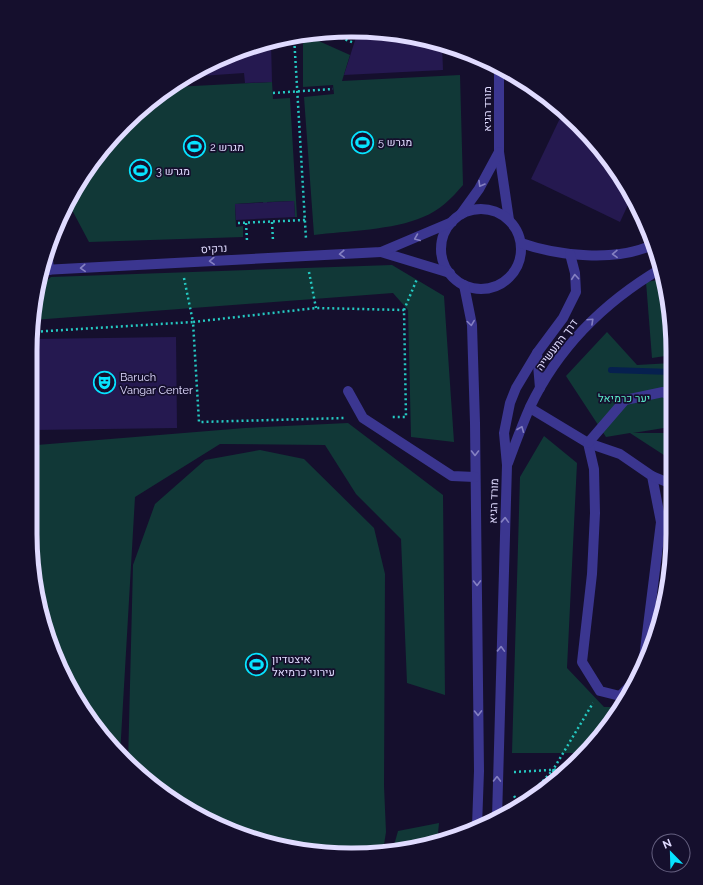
<svg xmlns="http://www.w3.org/2000/svg" width="703" height="885" font-family="Raleway,Heebo,sans-serif">
<style>
.green{fill:#113837}
.lines{fill:none;stroke-linecap:round;stroke-linejoin:round}
.stream{stroke:#06204f;stroke-width:6}
.building{fill:#251950}
.path{stroke:#25c9c2;stroke-width:2.5;stroke-dasharray:2 3;stroke-linecap:butt}
.minor{stroke:#3b3690;stroke-width:10}
.oneway{stroke:#8580c2}
.labels{text-anchor:middle;dominant-baseline:central;stroke-width:3.5;stroke-linejoin:round;paint-order:stroke}
.street-label{font-size:11px;fill:#e0dbff;stroke:#150f2d}
.poi-label{font-size:11px;fill:#e0dbff;stroke:#150f2d;text-anchor:start}
.park-label{font-size:11px;fill:#5bebc9;stroke:#150f2d}
.rim{fill:none;stroke:#e0dbff;stroke-width:5}
</style>
<rect width="100%" height="100%" fill="#150f2d"/>
<g class="green">
<path d="M303,34L350,55L342,81L460,75L463,185C452,198 439,211 423,217C394,230 346,231 314,235L304,97L334,94L333,85L303,87Z"/>
<path d="M272,82L273,99L290,98L297,217H295L294,201L267,202L268,218H264L263,202L235,204L236,227L243,226V237L89,242L71,208H65L73,191L110,140L174,87Z"/>
<path d="M392,265L444,296L454,442L411,437L408,310L393,293L33,320L39,287L51,277Z"/>
<path d="M664,279L672,330V355L652,358L646,282Z"/>
<path d="M607,332L637,365L672,363L670,427L633,433H670V459L630,433L606,437L566,376Z"/>
<path d="M348,423L443,495L445,695L407,683L401,539L356,494L325,445L220,444L135,497L120,755L73,694L41,616L37,445L245,428Z"/>
<path d="M544,436L577,463L567,668L604,707H619L607,729L584,753H512L520,477Z"/>
<path d="M260,450L304,459L374,528L385,574L384,786L386,832L383,851L351,855L268,844L191,812L128,764L133,565L155,504L205,460Z"/>
<path d="M439,823L437,843L393,849L398,831Z"/>
</g>
<g class="lines">
<path class="stream" d="M611,370L671,372"/>
</g>
<g class="building">
<path d="M358,31H373L435,41L442,44L443,70L344,75Z"/>
<path d="M271,42L272,82L245,83L244,73L186,77L191,73L248,47Z"/>
<path d="M563,112L593,140L630,191L632,196L620,222L531,179Z"/>
<path d="M294,201L295,217L236,220L235,204Z"/>
<path d="M176,337L177,428L33,430V339Z"/>
</g>
<g class="lines">
<g class="path">
<path d="M327,32L354,43"/>
<path d="M294,36L306,239"/>
<path d="M273,93L333,89"/>
<path d="M272,222L273,241"/>
<path d="M238,223L305,220"/>
<path d="M246,223L247,241"/>
<path d="M309,272L316,308"/>
<path d="M184,278L193,322L316,308L404,310L406,417H391"/>
<path d="M404,310L417,279"/>
<path d="M31,332L193,322L199,422L346,418"/>
<path d="M514,772L569,769"/>
<path d="M554,782L553,770L593,703"/>
<path d="M514,796L521,806"/>
<path d="M519,807L553,770L562,776"/>
</g>
<g class="minor">
<path d="M499,66V152L509,220"/>
<circle cx="481" cy="249" r="40"/>
<path d="M461,214L479,189L499,152"/>
<path d="M521,243C558,256 616,262 652,245"/>
<path d="M47,248L49,270"/>
<path d="M381,252L450,273"/>
<path d="M43,270L381,252L452,222"/>
<path d="M464,285L472,325L475,423L479,771L477,826"/>
<path d="M537,353L540,388"/>
<path d="M348,391L363,418L452,476L475,477"/>
<path d="M530,408L588,443L620,454L652,476L661,522L643,666"/>
<path d="M588,443L594,469L595,513L592,574L582,662L600,691L620,696L634,682"/>
<path d="M588,443L625,400L663,392L671,396"/>
<path d="M508,463C515,444 522,425 530,407C559,346 604,302 662,268"/>
<path d="M652,476L669,483"/>
<path d="M497,818L507,465L504,433L510,403L516,388L537,353L563,318L576,292L575,273L570,254"/>
</g>
</g>
<defs><path id="oneway-chevron" d="M-2-3.5L2.5 0L-2 3.5" fill="none" stroke-width="1.6" stroke-linecap="round" stroke-linejoin="round"/></defs>
<g class="oneway">
<use href="#oneway-chevron" transform="translate(481 184) rotate(120)"/>
<use href="#oneway-chevron" transform="translate(417 238) rotate(158)"/>
<use href="#oneway-chevron" transform="translate(342 254) rotate(177)"/>
<use href="#oneway-chevron" transform="translate(615 254) rotate(179)"/>
<use href="#oneway-chevron" transform="translate(212 261) rotate(177)"/>
<use href="#oneway-chevron" transform="translate(83 268) rotate(177)"/>
<use href="#oneway-chevron" transform="translate(575 277) rotate(-95)"/>
<use href="#oneway-chevron" transform="translate(591 321) rotate(-43)"/>
<use href="#oneway-chevron" transform="translate(471 323) rotate(82)"/>
<use href="#oneway-chevron" transform="translate(521 429) rotate(-68)"/>
<use href="#oneway-chevron" transform="translate(475 453) rotate(90)"/>
<use href="#oneway-chevron" transform="translate(505 520) rotate(-88)"/>
<use href="#oneway-chevron" transform="translate(477 583) rotate(89)"/>
<use href="#oneway-chevron" transform="translate(501 649) rotate(-88)"/>
<use href="#oneway-chevron" transform="translate(478 713) rotate(89)"/>
<use href="#oneway-chevron" transform="translate(497 779) rotate(-89)"/>
</g>
<defs>
<symbol id="stadium-ring" viewBox="-11 -11 22 22"><circle r="9.5" fill="#150f2d" stroke="#07e3ff" stroke-width="1.5"/><path d="M0-5a6.5 5 0 1 0 0 10a6.5 5 0 1 0 0-10ZM-3.5-1.8h7v3.6h-7Z" fill="#07e3ff"/></symbol>
<symbol id="theatre-ring" viewBox="-11 -11 22 22"><circle r="9.5" fill="#150f2d" stroke="#07e3ff" stroke-width="1.5"/><path d="M-5-5.5Q0-4 5-5.5V0Q5 5 0 6Q-5 5-5 0ZM-3.3-2.5H-1v1.5H-3.3ZM1-2.5H3.3v1.5H1ZM-2.8 1Q0 5.5 2.8 1Z" fill="#07e3ff"/></symbol>
</defs>
<g fill-rule="evenodd">
<use href="#stadium-ring" x="350" y="130" width="25" height="25"/>
<use href="#stadium-ring" x="182" y="134" width="25" height="25"/>
<use href="#stadium-ring" x="128" y="158" width="25" height="25"/>
<use href="#theatre-ring" x="92" y="370" width="25" height="25"/>
<use href="#stadium-ring" x="244" y="652" width="25" height="25"/>
</g>
<g class="labels">
<g class="street-label">
<text transform="translate(487 109) rotate(-90)">מורד הגיא</text>
<text transform="translate(214 249) rotate(-3)">נרקיס</text>
<text transform="translate(557 345) rotate(-53)">דרך התעשייה</text>
<text transform="translate(494 501) rotate(-88)">מורד הגיא</text>
</g>
<g class="poi-label">
<text x="378" y="142">מגרש 5</text>
<text x="210" y="147">מגרש 2</text>
<text x="156" y="171">מגרש 3</text>
<text x="120" y="377">Baruch<tspan x="120" dy="13">Vangar Center</tspan></text>
<text x="272" y="659">איצטדיון<tspan x="272" dy="13">עירוני כרמיאל</tspan></text>
</g>
<g class="park-label">
<text x="624" y="398">יער כרמיאל</text>
</g>
</g>
<path d="M0 0H703V885H0ZM351 37H352A314 314 0 0 1 666 351V534A314 314 0 0 1 352 848H351A314 314 0 0 1 37 534V351A314 314 0 0 1 351 37Z" fill="#150f2d" fill-rule="evenodd"/>
<path class="rim" d="M351 37H352A314 314 0 0 1 666 351V534A314 314 0 0 1 352 848H351A314 314 0 0 1 37 534V351A314 314 0 0 1 351 37Z"/>
<g transform="translate(671 853) rotate(337)"><circle r="19" fill="#150f2d" stroke="#666181"/>
<path d="M0-3L7 15L0 10L-7 15Z" fill="#07e3ff"/>
<text y="-6" font-size="11" font-weight="bold" text-anchor="middle" fill="#e0dbff">N</text>
</g>
</svg>
